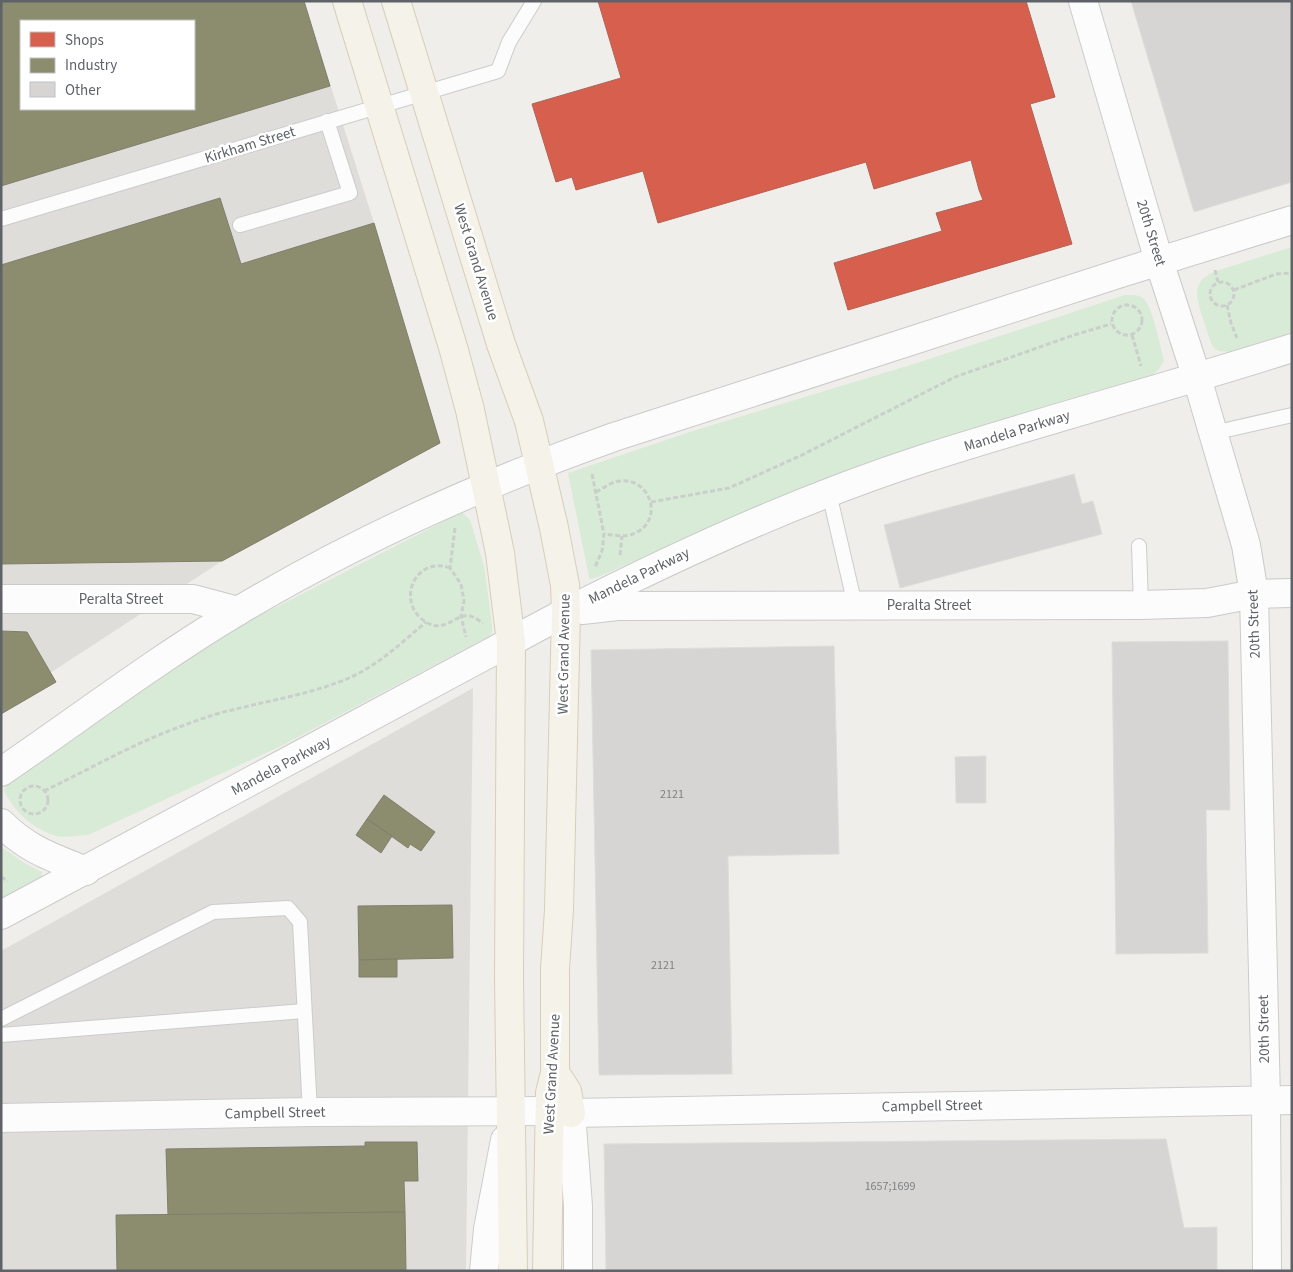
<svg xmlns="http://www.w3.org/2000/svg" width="1293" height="1272" font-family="'Source Sans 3',sans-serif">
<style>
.industrial{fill:#dfddda;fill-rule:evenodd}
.green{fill:#d8ebd6}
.shops{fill:#d6604d;stroke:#b26155}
.industry{fill:#8c8c6e;stroke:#7e806c;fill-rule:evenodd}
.building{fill:#d6d5d3;stroke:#deddd9}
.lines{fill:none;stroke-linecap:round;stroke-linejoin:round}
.lane-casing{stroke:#cbcccc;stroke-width:16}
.street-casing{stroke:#cbcccc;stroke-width:30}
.secondary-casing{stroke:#cacacb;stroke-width:30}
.primary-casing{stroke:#d7ceb8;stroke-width:30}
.path{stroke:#cacfcc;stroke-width:3;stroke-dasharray:5 2.5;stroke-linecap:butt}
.lane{stroke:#fdfcfc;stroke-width:14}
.street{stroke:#fdfcfc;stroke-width:28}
.secondary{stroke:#fdfcfc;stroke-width:28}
.primary{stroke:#f4f2e9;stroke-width:28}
.labels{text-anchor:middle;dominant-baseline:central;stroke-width:5;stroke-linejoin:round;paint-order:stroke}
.number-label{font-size:12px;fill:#7e8184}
.street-label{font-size:15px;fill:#5f6368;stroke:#fff}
</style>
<rect width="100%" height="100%" fill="#efeeea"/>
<g class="industrial">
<path d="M1,1H304L374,223L440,443L222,561L1,705ZM21,21H194V109H21Z"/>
<path d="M473,688L466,1271H1V951Z"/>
</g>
<g class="green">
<path d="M1292,247V333L1232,352L1219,351L1214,348C1209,340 1207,330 1204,322C1196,296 1189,281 1219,270Z"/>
<path d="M1125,295C1131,295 1139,294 1144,299C1152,306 1161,349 1164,361L1159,369L1153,374L958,436L709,528L598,577L590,579L589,577L568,473L696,430L917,363Z"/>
<path d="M462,512L470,520L484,566L492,625V632L489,636L283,745L88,835C79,835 66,838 57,836C34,830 13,811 4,790L7,784L157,680L247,622Z"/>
<path d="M1,847L26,864L42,872L41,880L1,901Z"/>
</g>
<path class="shops" d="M598,1H1026L1055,97L1030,104L1072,244L848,310L834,263L942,231L936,213L983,200L979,190L971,160L874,189L866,162L658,223L643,171L576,190L572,177L556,182L532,104L621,78Z"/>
<g class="industry">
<path d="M1,1H304L330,86L1,186ZM21,21H194V109H21Z"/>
<path d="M220,198L241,264L374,223L440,443L222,561L1,564V265Z"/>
<path d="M1,631L27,632L56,682L1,714Z"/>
<path d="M384,795L435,832L421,851L410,844L408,848L367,819Z"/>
<path d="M367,819L392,836L381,853L356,835Z"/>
<path d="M452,905L453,958L359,960L358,906Z"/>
<path d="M397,959V977H359V960Z"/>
<path d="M365,1142H417L418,1181H404L405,1212L168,1215L166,1149L365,1146Z"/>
<path d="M405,1212L406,1271H117L116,1215Z"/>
</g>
<g class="building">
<path d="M1131,1H1292V182L1194,212Z"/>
<path d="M1074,474L1082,504L1093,501L1102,534L900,588L884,525Z"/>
<path d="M1228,641L1230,810H1206L1208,953L1116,954L1112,642Z"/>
<path d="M834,646L839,854L728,856L732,1074L599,1075L591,650Z"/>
<path d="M986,756V803H956L955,757Z"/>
<path d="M1166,1139L1184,1228L1217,1227V1271H606L604,1144Z"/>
</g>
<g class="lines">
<defs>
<g id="lane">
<path d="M1,219L498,71L509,42L534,1"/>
<path d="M240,225L350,193L327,121"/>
<path d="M1213,433L1292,415"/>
<path d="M829,493L855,605"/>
<path d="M1139,546L1141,605"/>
<path d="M1,1019L213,912L288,908L300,922L310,1112"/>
<path d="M1,1035L304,1011"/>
</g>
<g id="street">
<path d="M1083,1L1159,261"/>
<path d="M1254,594L1266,1101L1267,1271"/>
<path d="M1,1118L310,1112L550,1111"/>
<path d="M484,1271L488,1229L505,1140"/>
<path d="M578,1271V1206L571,1113L1292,1100"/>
</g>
<g id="secondary">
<path d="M1159,261L1197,378L1246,545L1254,594"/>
<path d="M1,599H193L238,611"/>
<path d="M582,610L618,606L1141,605L1207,603L1254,594L1292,593"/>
<path d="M1,772C80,718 156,660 238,611C357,540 484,483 614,437L1121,273L1292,220"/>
<path d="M1,823C28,850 52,857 86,871"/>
<path d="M1,915L566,612C681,553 800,499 923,459C1045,420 1169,387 1292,348"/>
</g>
<g id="primary">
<path d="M347,1L453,347L470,410L500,553L511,642L509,978L513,1271"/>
<path d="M396,1L501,344L529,421L554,528L565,585L566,612L559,910L555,969V1073L550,1093L547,1271"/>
<path d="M555,1073L567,1091L571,1113"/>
</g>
</defs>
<use href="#lane" class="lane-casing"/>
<use href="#street" class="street-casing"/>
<use href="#secondary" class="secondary-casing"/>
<use href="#primary" class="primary-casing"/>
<g class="path">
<path d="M1215,270L1218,282"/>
<circle cx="1222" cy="294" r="12"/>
<path d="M1234,290L1276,274L1292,273"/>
<circle cx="1127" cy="320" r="15"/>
<path d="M1227,305L1231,323L1237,338"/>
<path d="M1132,335L1141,366"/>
<path d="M592,474L604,534L602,551L595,567"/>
<path d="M596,492C604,488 612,481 621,481C651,478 664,521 635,533C626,538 614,535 604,534"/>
<path d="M651,502L729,488L802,455L955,377L1074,335L1111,324"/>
<path d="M455,528L450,568L461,584L464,601L461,616L466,637"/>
<path d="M620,555L622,536"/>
<path d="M450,568C416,555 394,602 426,622C445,634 454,614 469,616C474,616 479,621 483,623"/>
<circle cx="34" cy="800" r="14"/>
<path d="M44,791C88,770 129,746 174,729C193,722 213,714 232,710C267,701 305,695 339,682C373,670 399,645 426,622"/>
<path d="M1,877L8,881"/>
</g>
<use href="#lane" class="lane"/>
<use href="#street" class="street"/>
<use href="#secondary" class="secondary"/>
<use href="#primary" class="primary"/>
</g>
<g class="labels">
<g class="number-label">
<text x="672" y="794">2121</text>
<text x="663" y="965">2121</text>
<text x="890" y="1186">1657;1699</text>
</g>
<g class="street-label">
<text transform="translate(250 145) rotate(-17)">Kirkham Street</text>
<text transform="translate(1151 233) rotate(73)">20th Street</text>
<text transform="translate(476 262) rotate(73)">West Grand Avenue</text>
<text transform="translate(1017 431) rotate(-17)">Mandela Parkway</text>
<text transform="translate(639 576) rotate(-26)">Mandela Parkway</text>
<text x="121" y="599">Peralta Street</text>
<text x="929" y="605">Peralta Street</text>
<text transform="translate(1254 624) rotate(-92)">20th Street</text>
<text transform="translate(564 654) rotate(-89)">West Grand Avenue</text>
<text transform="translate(281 766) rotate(-28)">Mandela Parkway</text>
<text transform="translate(1264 1029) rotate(-91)">20th Street</text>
<text transform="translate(552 1074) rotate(-87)">West Grand Avenue</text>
<text transform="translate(932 1106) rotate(-1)">Campbell Street</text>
<text transform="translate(275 1113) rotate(-1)">Campbell Street</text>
</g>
</g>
<rect width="1293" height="1272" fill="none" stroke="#5f6368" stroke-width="5"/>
<rect x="20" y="20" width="175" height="90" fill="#ffffff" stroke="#bfc1c3"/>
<rect x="30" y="32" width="25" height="15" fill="#d6604d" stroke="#bfc1c3"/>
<text x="65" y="45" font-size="15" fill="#5f6368">Shops</text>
<rect x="30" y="58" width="25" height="15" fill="#8c8c6e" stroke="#bfc1c3"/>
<text x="65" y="70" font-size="15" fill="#5f6368">Industry</text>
<rect x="30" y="82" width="25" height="15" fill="#d6d5d3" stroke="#bfc1c3"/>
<text x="65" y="95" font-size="15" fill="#5f6368">Other</text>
</svg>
